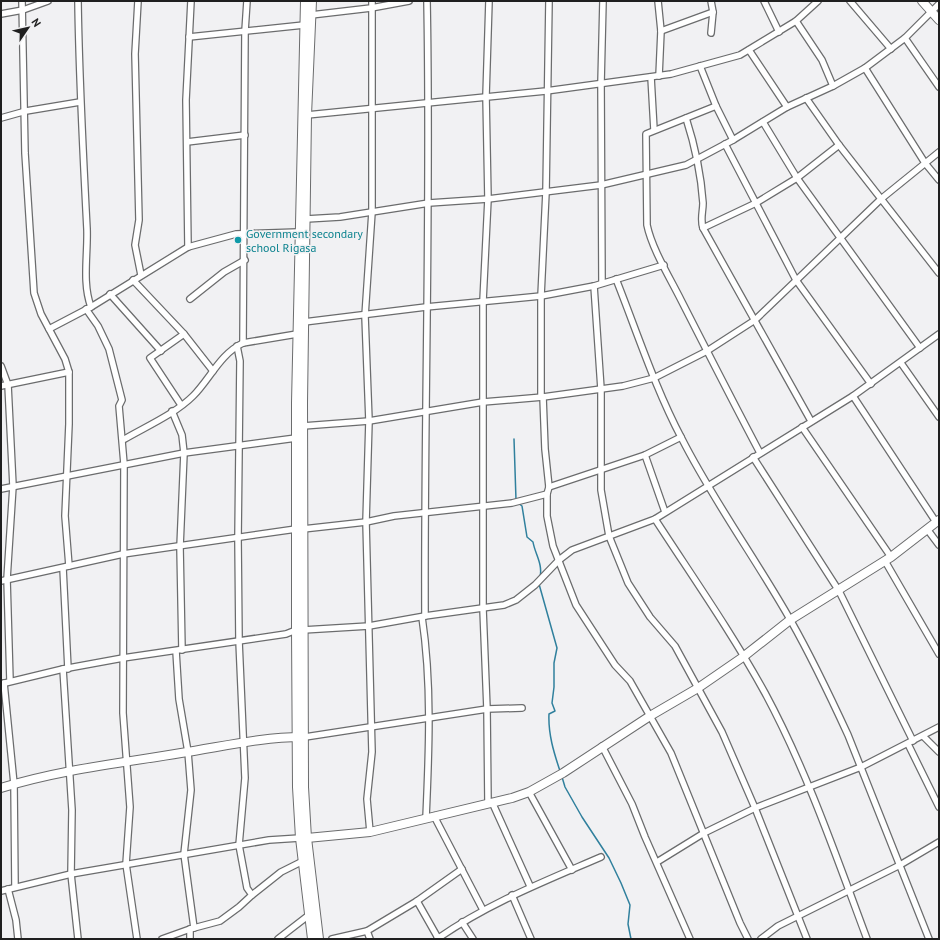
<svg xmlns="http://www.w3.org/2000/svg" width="940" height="940" font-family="'PT Sans',sans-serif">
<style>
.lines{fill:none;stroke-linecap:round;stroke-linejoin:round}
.stream{stroke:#30809d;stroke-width:1.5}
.street-casing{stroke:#6b6c6d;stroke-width:8}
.secondary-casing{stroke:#6b6c6d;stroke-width:10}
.street{stroke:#fff;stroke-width:5.5}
.secondary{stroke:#fff;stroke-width:8}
.culture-dot{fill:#0f9aa8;stroke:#f1f1f3;stroke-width:1.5}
.labels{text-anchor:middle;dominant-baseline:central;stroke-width:3;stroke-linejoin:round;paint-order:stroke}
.culture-label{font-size:12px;fill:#0d838f;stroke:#f1f1f3;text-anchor:start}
</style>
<rect width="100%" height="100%" fill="#f1f1f3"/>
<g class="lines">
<g class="stream">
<path d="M514,439L516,500"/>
<path d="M518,503L522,506L527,537L533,542C535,554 543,564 540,577"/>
<path d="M539,584L557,648L554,663V687L552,703L555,711L549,714C548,734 554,753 560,771"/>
<path d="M562,777L565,787L582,817L609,858L621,883L630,905L628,924L631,939"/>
</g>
<defs>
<g id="street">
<path d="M22,1L25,153L34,293L41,314L65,359L69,372V424L65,516L69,566"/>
<path d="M78,1C79,77 83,153 87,229C88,254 82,283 91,307"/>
<path d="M138,1L135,54L139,220L135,245L141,275"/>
<path d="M658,1L661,31L659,76"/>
<path d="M711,1L713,12L711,33"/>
<path d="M764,1L779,32"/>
<path d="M850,1L891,49"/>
<path d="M1,14L23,10L48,1"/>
<path d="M311,15L371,8L409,1"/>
<path d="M796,21L822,60L833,86"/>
<path d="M661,31L713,12"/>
<path d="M189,37L304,25"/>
<path d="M905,38L939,87"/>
<path d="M749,50L787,107"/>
<path d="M700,66L716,106L733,140"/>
<path d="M865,68L925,163L939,180"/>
<path d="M651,77L654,130"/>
<path d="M806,98L839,145L939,273"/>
<path d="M716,106L646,134L647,225C652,249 670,278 681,300C707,351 733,402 760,453"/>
<path d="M307,115L546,91L671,74L740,55L796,21L818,1"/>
<path d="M1,118L26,111L80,102"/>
<path d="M686,118C695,146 701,174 703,203C703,212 700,219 703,228L811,421"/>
<path d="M763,122L797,178L920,348"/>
<path d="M187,142L245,135"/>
<path d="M725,144L796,280L871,384"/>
<path d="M306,219L340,217L429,203L488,199L601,185L686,165L733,140L787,107L833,86L865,68L905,38L939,4"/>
<path d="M703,228L756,203L797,178L839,145"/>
<path d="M188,247L186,100L191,1"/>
<path d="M616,279C637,332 655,388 682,439C714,502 756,559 791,621C812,658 830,696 848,735L929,939"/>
<path d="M133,280L184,334L213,371"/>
<path d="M602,283L601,83L603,1"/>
<path d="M594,286L601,389V490L609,536L628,583L650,617L675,646L722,732L755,808L807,939"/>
<path d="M110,294L161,351"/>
<path d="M190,299L224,272L245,260"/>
<path d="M86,309L98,326L109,349L122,400L119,406L124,464L123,713L130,807L126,864L137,939"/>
<path d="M304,322L426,307L541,296L594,286L664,265"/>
<path d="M49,329L91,307L188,247L236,234L298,232"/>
<path d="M243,343L245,31L247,1"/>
<path d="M901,363L939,417"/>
<path d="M1,366L8,385L13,486L7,579L10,681"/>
<path d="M1,386L69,372"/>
<path d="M853,396L936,522"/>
<path d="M541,397V296L546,192L549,1"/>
<path d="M543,397L545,449L549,487L547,494V516L553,546L576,605L615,665L630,681L671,753L740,923L748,939"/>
<path d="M181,405L150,358L184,334"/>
<path d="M172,411L182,435L184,453L180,547L182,650"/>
<path d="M303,426L369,421L483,402L543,397L623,386L654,378L707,351L755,320L881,199L939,152"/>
<path d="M802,427L891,557"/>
<path d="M123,440C145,427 175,414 193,396C210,379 220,354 243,343L297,334"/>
<path d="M645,455L665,512"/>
<path d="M753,457L839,591L913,741"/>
<path d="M549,487L645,455L681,437"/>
<path d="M1,489L184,453L296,438"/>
<path d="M655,519C692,576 732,633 765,693C807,771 836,856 867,939"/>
<path d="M303,529L366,522L394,516L512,503L547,494"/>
<path d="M927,529L939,545"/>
<path d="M885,561L939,654"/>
<path d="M63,568L68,669"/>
<path d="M1,581L123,554L296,529"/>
<path d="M425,616C424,411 431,206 427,1"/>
<path d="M422,617C432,684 429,751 426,818"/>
<path d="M303,630L369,626L425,616L504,605L516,600L535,585L559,560L572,550L655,519L853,396L939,334"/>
<path d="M176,651L179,699L188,752L191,790L184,854L194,928"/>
<path d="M63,669L72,810L71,874L78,939"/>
<path d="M4,683L14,784L15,887"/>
<path d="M1,684L63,669L123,658L286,634L296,630"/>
<path d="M923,736L939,752"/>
<path d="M305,737L487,709L522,708"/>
<path d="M908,744L939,807"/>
<path d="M602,746L632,804L645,837L690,939"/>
<path d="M529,792L572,870"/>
<path d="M492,802L530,886"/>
<path d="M488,803L487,709L483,609V301L488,199L486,96L489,1"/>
<path d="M434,816L483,910"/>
<path d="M370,832L367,799L372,752L366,522L369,421L365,316L372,212V1"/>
<path d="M657,862L704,833L755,808L861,767L939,727"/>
<path d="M8,889L16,920L18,939"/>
<path d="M1,891L71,874L269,840L300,838"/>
<path d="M252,895L281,872L303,861"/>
<path d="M512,895L531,939"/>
<path d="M417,901L438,938"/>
<path d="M462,922L473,939"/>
<path d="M367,931L370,939"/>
<path d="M162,939L190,929L220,921L239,907L252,895L247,888L239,845L245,778L239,641L238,539L240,361L237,346"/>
<path d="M190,939V929"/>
<path d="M278,939L309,915"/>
<path d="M332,939L367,931L417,901L462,869"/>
<path d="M437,939C489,903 543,882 601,857"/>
<path d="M761,939L778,926L900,865L939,842"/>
</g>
<g id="secondary">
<path d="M305,1L296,403V630L297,787L300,838L312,939"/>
<path d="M312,1L307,115L303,403L304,787L307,838L319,939"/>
<path d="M922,1L939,20"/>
<path d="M1,788C59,770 121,763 181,753C221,747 261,737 302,737"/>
<path d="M307,838L370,832L512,798L529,792L563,773L650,716L698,688L743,657L790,620L891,557L939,520"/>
</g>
</defs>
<use href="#street" class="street-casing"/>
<use href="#secondary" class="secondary-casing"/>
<use href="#street" class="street"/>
<use href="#secondary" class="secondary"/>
</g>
<circle class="culture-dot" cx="238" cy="240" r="4"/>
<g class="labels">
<g class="culture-label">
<text x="246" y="233">Government secondary<tspan x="246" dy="14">school Rigasa</tspan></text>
</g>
</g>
<rect width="940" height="940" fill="none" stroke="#1f1f1f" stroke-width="4"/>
<g transform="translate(28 28) rotate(56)" stroke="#f1f1f3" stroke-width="3" paint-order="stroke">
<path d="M0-3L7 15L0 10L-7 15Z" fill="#1f1f1f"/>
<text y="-6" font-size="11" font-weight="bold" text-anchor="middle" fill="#1f1f1f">N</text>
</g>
</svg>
